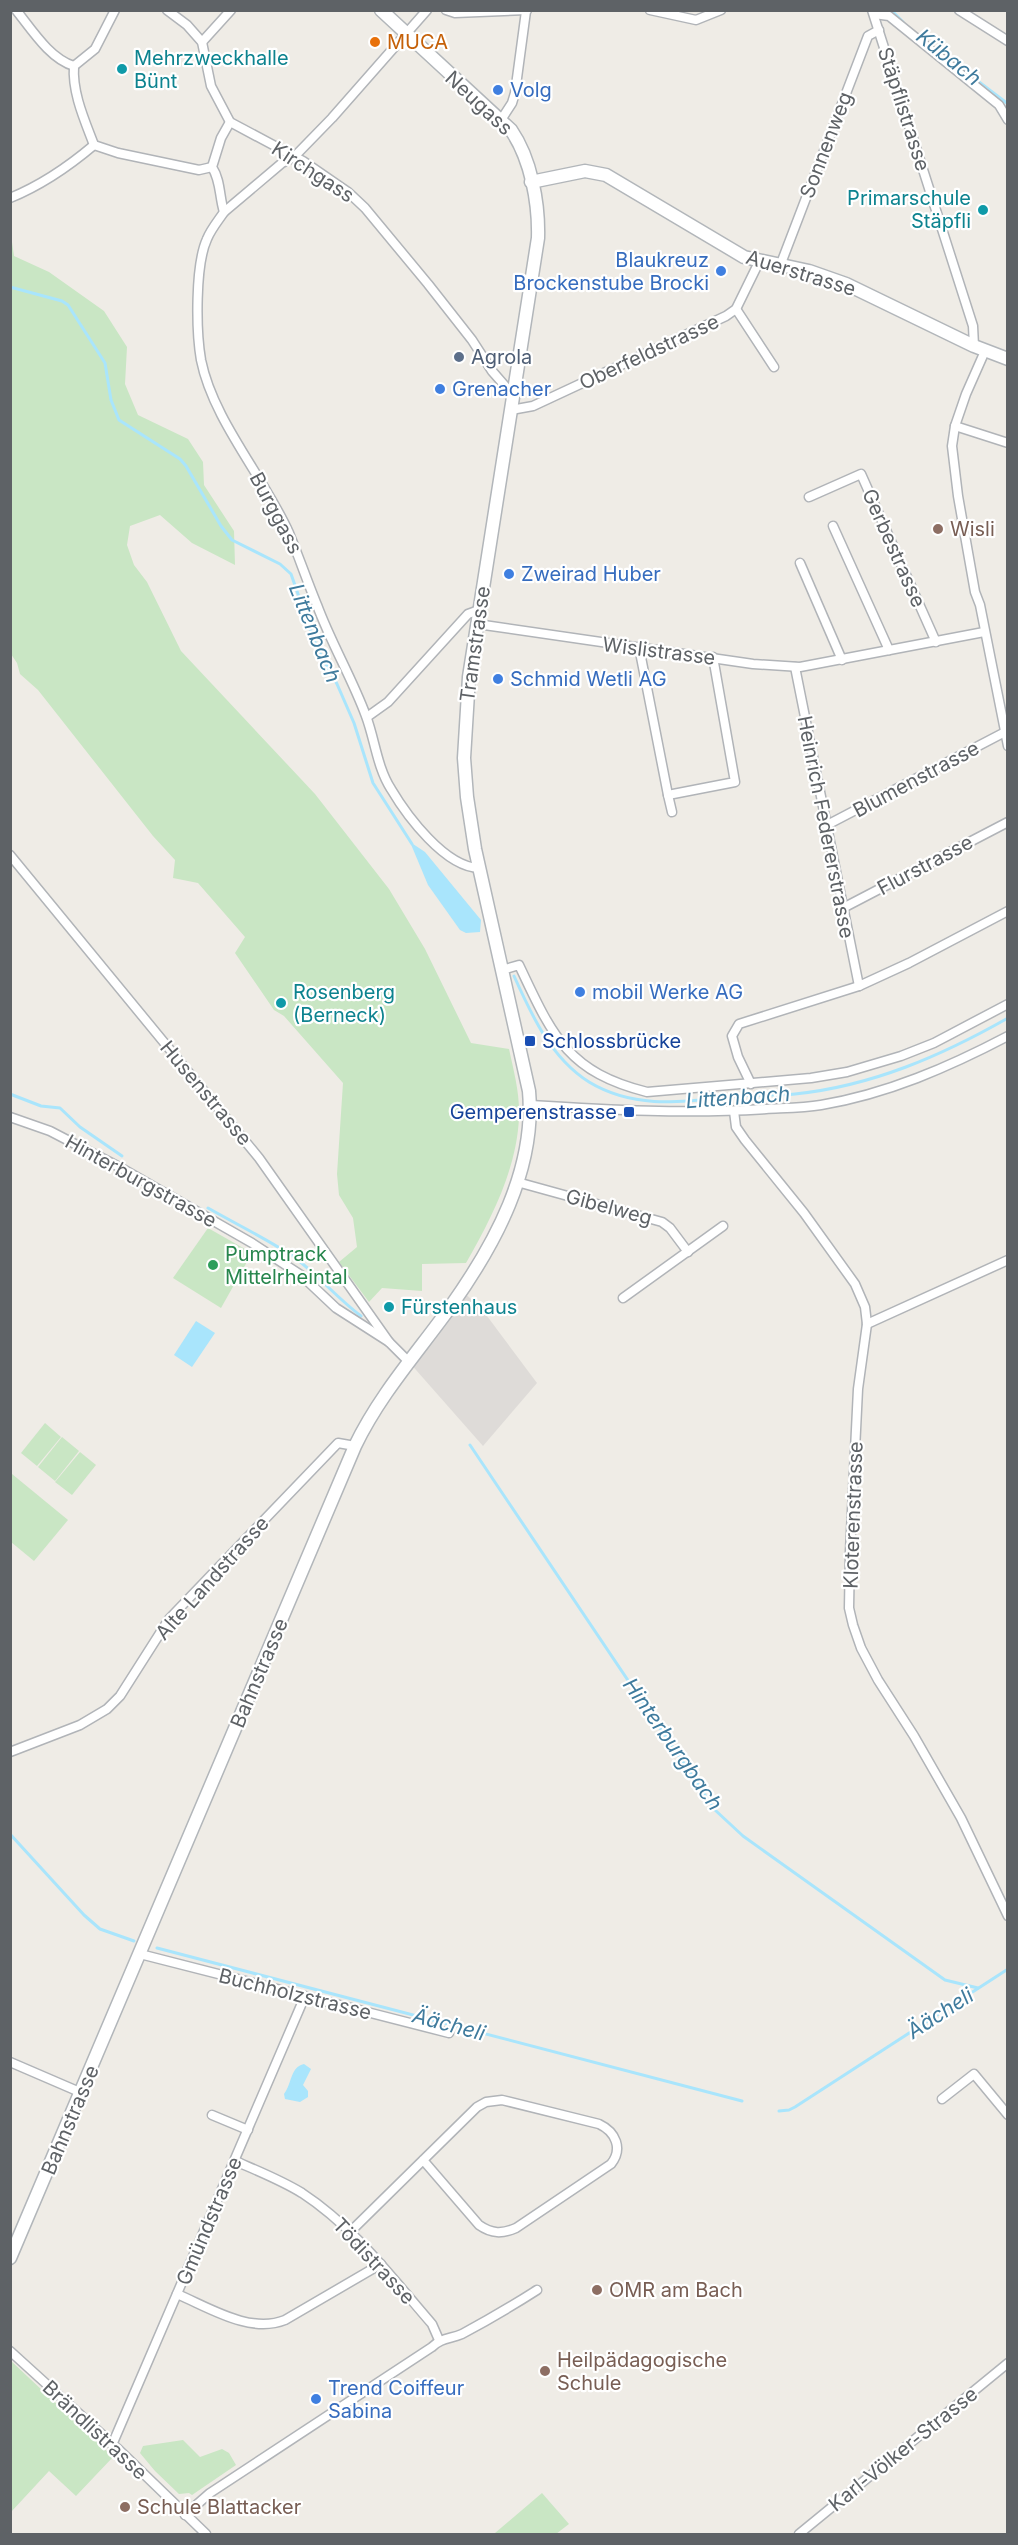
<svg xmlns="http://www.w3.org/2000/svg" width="1018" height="2545" font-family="Inter,sans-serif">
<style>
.industrial{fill:#dedbd8}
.green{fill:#c9e6c4}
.water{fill:#a9e5fc}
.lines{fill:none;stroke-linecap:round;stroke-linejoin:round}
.stream{stroke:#a9e5fc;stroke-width:3}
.street-casing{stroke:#b1b4b8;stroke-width:11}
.secondary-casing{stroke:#b2b6ba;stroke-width:15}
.street{stroke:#fff;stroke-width:8}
.secondary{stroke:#fff;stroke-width:12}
.food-dot{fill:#e8710a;stroke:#fff;stroke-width:2}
.culture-dot{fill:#0f9aa8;stroke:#fff;stroke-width:2}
.shop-dot{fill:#3f7fe0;stroke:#fff;stroke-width:2}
.service-dot{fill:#5c6f8a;stroke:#fff;stroke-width:2}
.education-dot{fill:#8d6e63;stroke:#fff;stroke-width:2}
.transit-dot{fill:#1a4fb4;stroke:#fff;stroke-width:2}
.leisure-dot{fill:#2e9e5b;stroke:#fff;stroke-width:2}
.labels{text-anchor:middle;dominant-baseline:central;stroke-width:4.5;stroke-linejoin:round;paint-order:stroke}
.food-label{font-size:20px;fill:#c56008;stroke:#fff;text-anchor:start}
.culture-label{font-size:20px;fill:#0d838f;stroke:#fff;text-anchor:start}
.shop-label{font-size:20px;fill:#366cbe;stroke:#fff;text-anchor:start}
.street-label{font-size:20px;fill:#5e6266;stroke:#fff}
.service-label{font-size:20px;fill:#4e5e75;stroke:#fff;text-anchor:start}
.education-label{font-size:20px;fill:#785e54;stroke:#fff;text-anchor:start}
.transit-label{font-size:20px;fill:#164399;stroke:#fff;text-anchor:start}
.leisure-label{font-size:20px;fill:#27864d;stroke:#fff;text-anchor:start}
.water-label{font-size:21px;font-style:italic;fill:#3f7b9d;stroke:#fff}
</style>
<rect width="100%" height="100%" fill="#efece6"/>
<path class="industrial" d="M461,1290L481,1308L537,1383L483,1446L409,1362Z"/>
<g class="green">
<path d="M11,235L14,256L49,272L104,311L127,347L125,384L138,415L188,439L203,462L204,485L234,531L235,565L192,543L160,515L130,526L127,545L134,565L147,582L181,651L315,794L389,889L425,949L471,1043L509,1049C514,1072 520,1094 519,1117C517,1169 491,1219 466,1263L422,1264V1291L382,1288L369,1302L339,1262L357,1247L353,1218L339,1195L337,1174L343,1083L284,1016L274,1010L235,953L245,937L198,883L173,878L175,860L153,836L38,690L20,674L17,663L11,654Z"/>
<path d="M208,1228L252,1253L221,1308L173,1278Z"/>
<path d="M45,1423L61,1437L37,1466L21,1453Z"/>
<path d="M62,1437L79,1451L55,1481L38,1467Z"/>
<path d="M80,1452L96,1465L72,1495L55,1482Z"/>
<path d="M12,1474L68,1520L34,1561L11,1542Z"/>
<path d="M10,2360L113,2457L76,2496L49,2471L11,2512Z"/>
<path d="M183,2440L200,2457L222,2449L229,2453L236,2465L192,2495L189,2493L179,2494L155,2471L140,2453L143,2446Z"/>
<path d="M542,2493L569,2524L556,2534H497L495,2533Z"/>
</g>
<g class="water">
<path d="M410,842L425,852L481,920L480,932L466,933L460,930L428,885Z"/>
<path d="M196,1321L215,1333L192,1367L174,1355Z"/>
<path d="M304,2064L311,2069L303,2085L308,2091V2097L300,2102L285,2099L284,2094C292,2084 290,2067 304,2064Z"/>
</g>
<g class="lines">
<g class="stream">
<path d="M891,10L903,22"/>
<path d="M933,47L1008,104"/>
<path d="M10,287L62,301L68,305L105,363L111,400L119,420L180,459L186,466L221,526L232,540L280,564L291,574L317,648L337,684L354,723L373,783L412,844"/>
<path d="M514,976C532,1016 551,1058 589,1082C637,1111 688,1101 740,1096C758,1094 777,1096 795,1094C872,1086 941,1056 1008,1018"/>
<path d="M10,1094L41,1106L60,1108L80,1127L122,1156"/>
<path d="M208,1208C236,1224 267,1239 294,1257C318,1275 337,1298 361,1316"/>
<path d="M470,1445L715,1810L743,1836L945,1980L978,1988"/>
<path d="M10,1834L84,1915L100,1929L134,1941"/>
<path d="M157,1948L742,2101"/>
<path d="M779,2111L789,2110L795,2107L1008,1969"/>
</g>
<defs>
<g id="street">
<path d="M16,10C32,30 50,59 74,66"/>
<path d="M167,10L187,25L202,42L211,86L230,122L303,161L348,192L365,208L428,284L472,340L492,371L514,396"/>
<path d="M446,10L455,13L527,10"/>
<path d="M650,10L696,20L721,10"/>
<path d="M872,10L973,326L974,346"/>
<path d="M959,10L1008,41"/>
<path d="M874,14L889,16L999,105L1008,120"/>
<path d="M202,42L231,10"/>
<path d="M74,66C72,93 85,121 94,145"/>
<path d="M74,66L95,49L115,10"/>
<path d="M501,120L512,103L515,93L526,11"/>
<path d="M230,122L221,138L212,167C221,181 219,196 224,212C218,221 211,229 207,239C195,265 196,331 201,360C213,420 264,477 289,533C299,557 307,581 317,605C331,643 352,678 366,716C375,740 377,767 391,789C407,816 445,867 479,868"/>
<path d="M94,145L118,153L199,170L212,167"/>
<path d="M10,198C42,185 68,167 94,145"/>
<path d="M224,212L282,163L294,157L332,118L427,10"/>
<path d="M780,266L868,36L879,30"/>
<path d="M736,309L774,367"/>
<path d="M985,351L966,394L955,426L952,446L958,496L975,592L980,605L1008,746"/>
<path d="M511,410L533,406L726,316L736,309L759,262"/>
<path d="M955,426L1008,443"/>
<path d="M809,497L861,474L936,642"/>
<path d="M833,526L889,650"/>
<path d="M800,563L842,660"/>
<path d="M477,624L753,664L800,667L984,632"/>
<path d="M639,647L668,795L735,782L713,657"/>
<path d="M795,667L859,986"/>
<path d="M367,717L388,702L468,614L479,610"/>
<path d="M668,795L672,812"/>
<path d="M827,825L1005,732"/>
<path d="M10,855L259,1158L389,1342"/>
<path d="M843,908L1008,822"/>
<path d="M502,970L519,965C552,1035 567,1072 647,1092L811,1078L847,1072L901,1056L934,1043L1008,1004"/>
<path d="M751,1084L738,1057L732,1036L739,1024L859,986L909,963L1008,911"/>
<path d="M530,1105C610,1110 687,1114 766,1109C784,1108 803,1108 821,1105C887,1094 949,1067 1008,1036"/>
<path d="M734,1111L736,1127L745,1140L804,1213L855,1284L865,1307L867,1324L858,1389L850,1552L849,1608L853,1625L861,1648L878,1680L914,1736L961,1818L1008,1916"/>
<path d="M10,1117L50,1131L123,1169L252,1243L301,1275L336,1308L389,1342L409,1362"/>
<path d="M517,1182L662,1222L670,1228L688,1252"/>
<path d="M623,1298L723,1226"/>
<path d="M867,1324L1008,1260"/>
<path d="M10,1752L80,1725L107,1709L120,1696L169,1619L338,1443L355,1446"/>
<path d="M140,1954L449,2033"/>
<path d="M10,2062L82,2093"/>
<path d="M942,2099L974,2074L1008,2115"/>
<path d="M212,2115L248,2130"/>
<path d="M235,2161C258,2171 281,2180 302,2193C354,2227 392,2278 432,2324L439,2340"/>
<path d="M350,2232L477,2107L486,2102L502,2100L599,2124C616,2132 623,2149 611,2164L516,2228C502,2234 492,2234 479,2225L423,2160"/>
<path d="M177,2294C210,2308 250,2334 285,2320L381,2264"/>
<path d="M10,2351L117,2448L206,2534"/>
<path d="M112,2445L305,1996"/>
<path d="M185,2515L210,2493L432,2347C441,2338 450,2339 462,2334C488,2320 512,2306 537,2290"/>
<path d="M799,2534L1008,2363"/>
</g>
<g id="secondary">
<path d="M531,182L585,171L606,175L744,257L809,271L846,284L974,346L1008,359"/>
<path d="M10,2258L355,1446C380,1394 418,1352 451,1306C495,1244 536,1169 529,1091L475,849L467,797L464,758L469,677L538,238C539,203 531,159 511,130L381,10"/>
</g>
</defs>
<use href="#street" class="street-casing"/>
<use href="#secondary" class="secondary-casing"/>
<use href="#street" class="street"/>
<use href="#secondary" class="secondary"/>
</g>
<circle class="food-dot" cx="375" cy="42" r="6"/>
<g class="culture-dot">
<circle cx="122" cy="69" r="6"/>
<circle cx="983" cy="210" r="6"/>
<circle cx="281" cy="1003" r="6"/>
<circle cx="389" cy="1307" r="6"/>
</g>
<g class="shop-dot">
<circle cx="498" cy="90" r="6"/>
<circle cx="721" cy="271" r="6"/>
<circle cx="440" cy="389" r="6"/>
<circle cx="509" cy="574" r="6"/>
<circle cx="498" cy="679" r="6"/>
<circle cx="580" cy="992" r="6"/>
<circle cx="316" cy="2399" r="6"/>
</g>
<circle class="service-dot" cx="459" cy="357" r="6"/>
<g class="education-dot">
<circle cx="938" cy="529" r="6"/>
<circle cx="597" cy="2290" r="6"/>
<circle cx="545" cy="2371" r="6"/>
<circle cx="125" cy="2507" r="6"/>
</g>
<g class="transit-dot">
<rect x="524" y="1035" width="12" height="12" rx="3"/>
<rect x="623" y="1106" width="12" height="12" rx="3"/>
</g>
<circle class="leisure-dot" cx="213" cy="1265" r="6"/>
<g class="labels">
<g class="food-label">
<text x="387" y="42">MUCA</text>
</g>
<g class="culture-label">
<text x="134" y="58">Mehrzweckhalle<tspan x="134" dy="23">Bünt</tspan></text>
<text x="971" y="198" text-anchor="end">Primarschule<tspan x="971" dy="23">Stäpfli</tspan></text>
<text x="293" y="992">Rosenberg<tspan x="293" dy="23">(Berneck)</tspan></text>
<text x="401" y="1307">Fürstenhaus</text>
</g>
<g class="shop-label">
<text x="510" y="90">Volg</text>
<text x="709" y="260" text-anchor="end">Blaukreuz<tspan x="709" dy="23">Brockenstube Brocki</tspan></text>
<text x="452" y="389">Grenacher</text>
<text x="521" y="574">Zweirad Huber</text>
<text x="510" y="679">Schmid Wetli AG</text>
<text x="592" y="992">mobil Werke AG</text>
<text x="328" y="2388">Trend Coiffeur<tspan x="328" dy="23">Sabina</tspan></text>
</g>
<g class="street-label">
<text transform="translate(479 103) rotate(43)">Neugass</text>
<text transform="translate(904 109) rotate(72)">Stäpflistrasse</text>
<text transform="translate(826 145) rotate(-69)">Sonnenweg</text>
<text transform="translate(313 172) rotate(33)">Kirchgass</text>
<text transform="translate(801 273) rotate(17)">Auerstrasse</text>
<text transform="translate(649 352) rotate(-25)">Oberfeldstrasse</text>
<text transform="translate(276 513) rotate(62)">Burggass</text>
<text transform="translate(894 548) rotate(66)">Gerbestrasse</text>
<text transform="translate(475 644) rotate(-82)">Tramstrasse</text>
<text transform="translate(659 651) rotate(7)">Wislistrasse</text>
<text transform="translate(916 779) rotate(-28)">Blumenstrasse</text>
<text transform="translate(826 827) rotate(79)">Heinrich Federerstrasse</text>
<text transform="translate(925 865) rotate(-28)">Flurstrasse</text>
<text transform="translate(206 1093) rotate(50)">Husenstrasse</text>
<text transform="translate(141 1181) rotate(29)">Hinterburgstrasse</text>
<text transform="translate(609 1207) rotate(15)">Gibelweg</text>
<text transform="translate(853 1515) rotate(-88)">Kloterenstrasse</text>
<text transform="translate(212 1578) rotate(-48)">Alte Landstrasse</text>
<text transform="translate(259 1673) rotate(-67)">Bahnstrasse</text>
<text transform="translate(295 1994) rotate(14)">Buchholzstrasse</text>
<text transform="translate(70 2120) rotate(-67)">Bahnstrasse</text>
<text transform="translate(209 2221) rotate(-67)">Gmündstrasse</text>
<text transform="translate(374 2261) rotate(47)">Tödistrasse</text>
<text transform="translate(95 2430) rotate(43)">Brändlistrasse</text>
<text transform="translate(903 2449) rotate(-39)">Karl-Völker-Strasse</text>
</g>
<g class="service-label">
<text x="471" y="357">Agrola</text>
</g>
<g class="education-label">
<text x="950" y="529">Wisli</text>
<text x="609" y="2290">OMR am Bach</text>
<text x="557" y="2360">Heilpädagogische<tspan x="557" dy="23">Schule</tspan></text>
<text x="137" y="2507">Schule Blattacker</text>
</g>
<g class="transit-label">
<text x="542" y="1041">Schlossbrücke</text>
<text x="617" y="1112" text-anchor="end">Gemperenstrasse</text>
</g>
<g class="leisure-label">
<text x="225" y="1254">Pumptrack<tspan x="225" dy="23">Mittelrheintal</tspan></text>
</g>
<g class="water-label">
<text transform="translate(949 57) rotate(39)">Kübach</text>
<text transform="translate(315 633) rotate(68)">Littenbach</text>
<text transform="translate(738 1097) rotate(-4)">Littenbach</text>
<text transform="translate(673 1744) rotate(55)">Hinterburgbach</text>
<text transform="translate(940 2013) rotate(-33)">Äächeli</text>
<text transform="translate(449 2024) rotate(15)">Äächeli</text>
</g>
</g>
<rect width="1018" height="2545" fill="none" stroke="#5e6266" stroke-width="24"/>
</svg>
